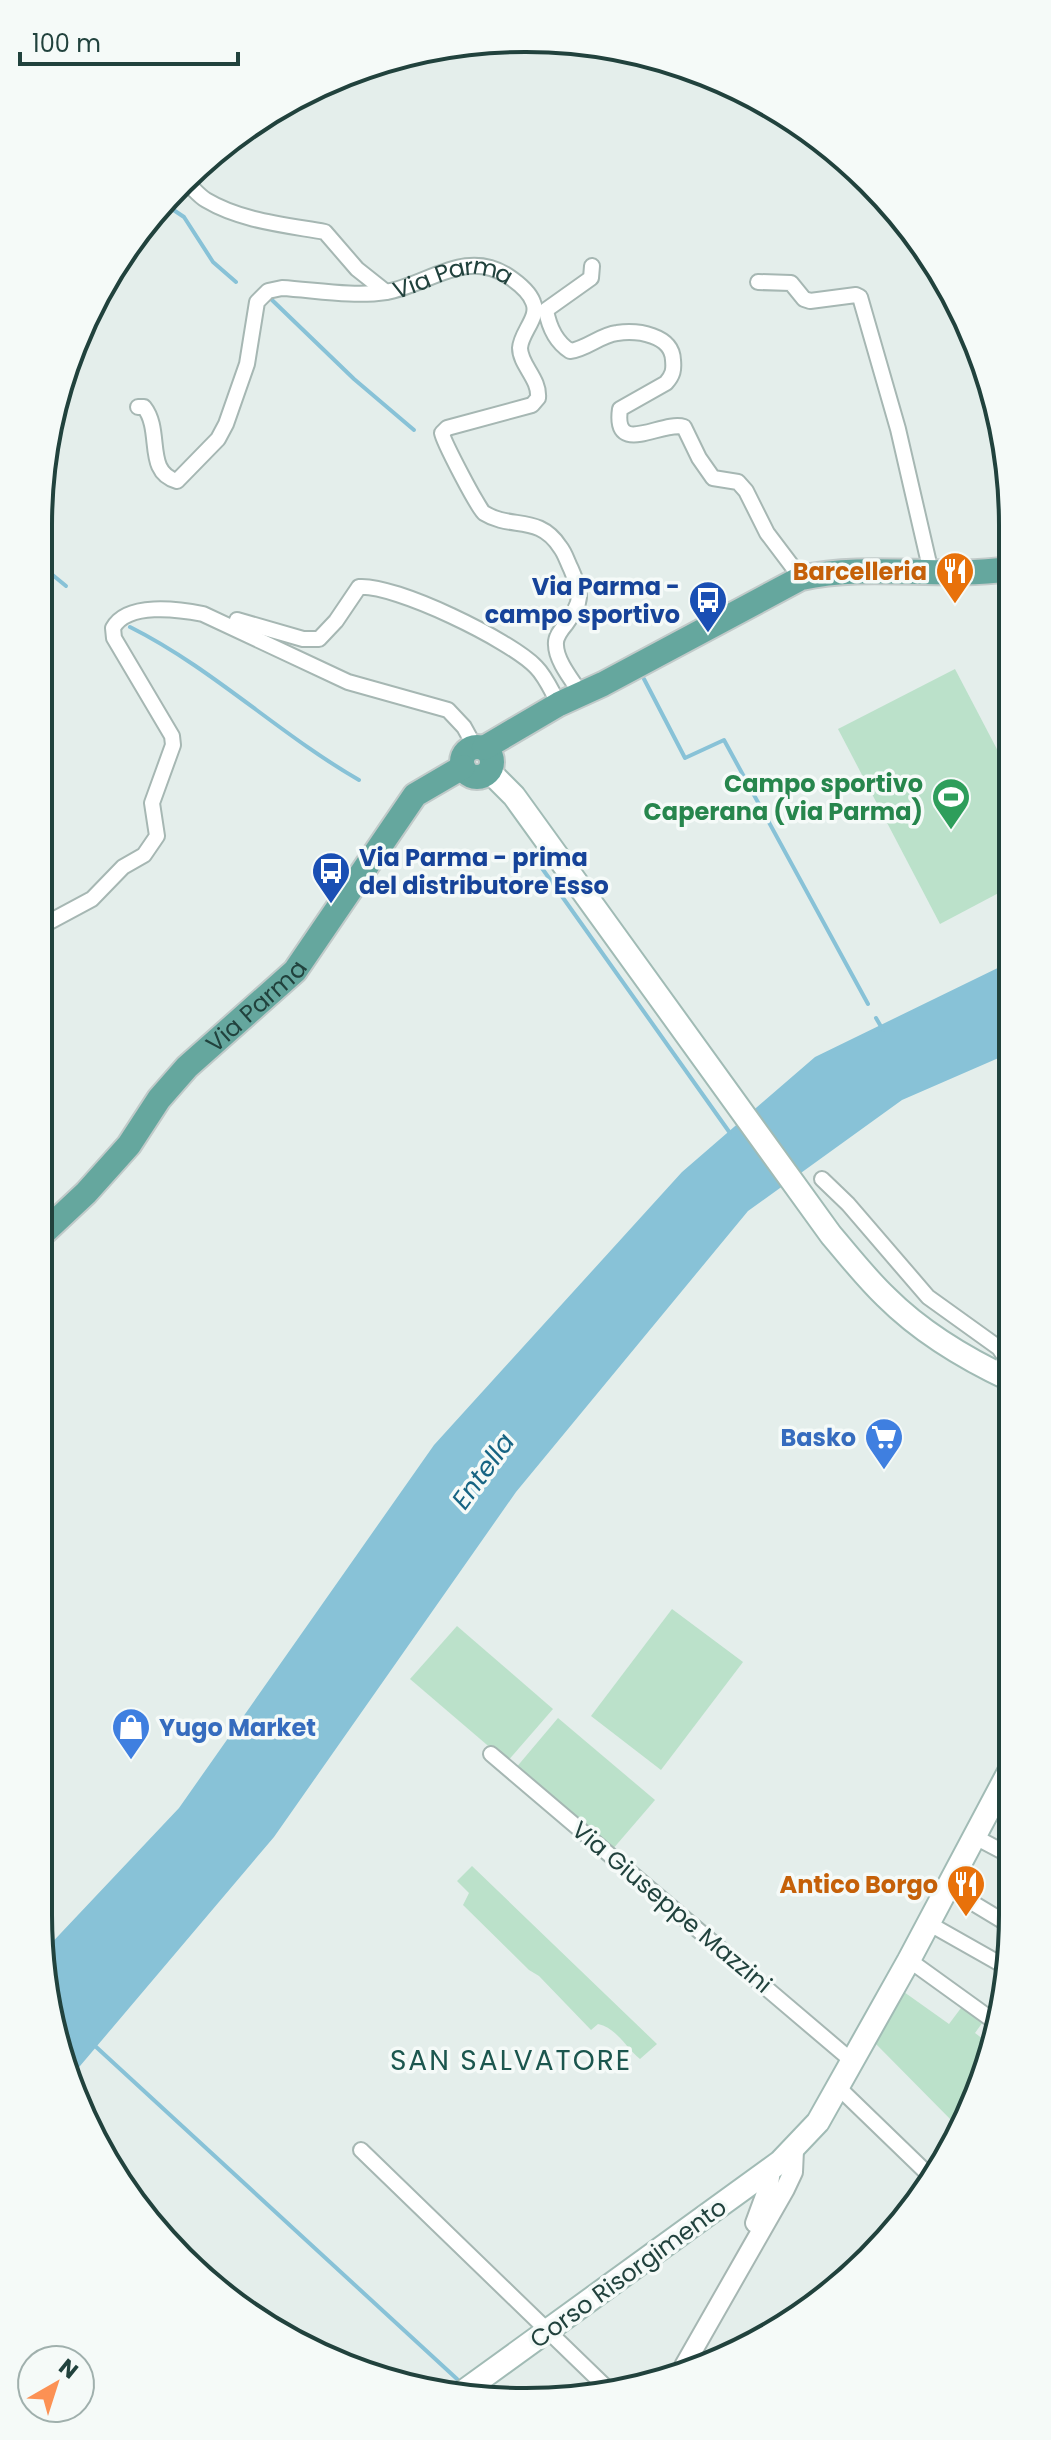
<svg xmlns="http://www.w3.org/2000/svg" width="1051" height="2440" font-family="Poppins,sans-serif">
<style>
.green{fill:#bbe1ca}
.water{fill:#88c2d7}
.lines{fill:none;stroke-linecap:round;stroke-linejoin:round}
.stream{stroke:#88c2d7;stroke-width:4}
.minor-casing{stroke:#a6b7b3;stroke-width:18}
.tertiary-casing{stroke:#a6b7b3;stroke-width:22}
.secondary-casing{stroke:#a1bbb5;stroke-width:26}
.primary-casing{stroke:#c1cac9;stroke-width:28}
.minor{stroke:#fff;stroke-width:14}
.tertiary{stroke:#fff;stroke-width:18}
.secondary{stroke:#fff;stroke-width:22}
.primary{stroke:#65a79e;stroke-width:24}
.labels{text-anchor:middle;dominant-baseline:central;stroke-width:7;stroke-linejoin:round;paint-order:stroke}
.street-label{font-size:24px;fill:#21423d;stroke:#f5faf8}
.food-label{font-size:24px;font-weight:bold;fill:#c56008;stroke:#f5faf8;text-anchor:end}
.transit-label{font-size:24px;font-weight:bold;fill:#164399;stroke:#f5faf8;text-anchor:end}
.leisure-label{font-size:24px;font-weight:bold;fill:#27864d;stroke:#f5faf8;text-anchor:end}
.shop-label{font-size:24px;font-weight:bold;fill:#366cbe;stroke:#f5faf8;text-anchor:end}
.water-label{font-size:26px;font-style:italic;fill:#166483;stroke:#f5faf8}
.quarter-label{font-size:28px;letter-spacing:2px;fill:#1b564e;stroke:#f5faf8}
.rim{fill:none;stroke:#21423d;stroke-width:4}
</style>
<rect width="100%" height="100%" fill="#e4eeeb"/>
<g class="green">
<path d="M955,669L1010,774V887L940,924L838,729Z"/>
<path d="M672,1609L743,1662L661,1770L591,1716Z"/>
<path d="M457,1626L553,1709L507,1762L410,1679Z"/>
<path d="M558,1718L655,1800L612,1850L515,1769Z"/>
<path d="M472,1866L657,2044L640,2059C626,2048 617,2028 598,2024L591,2030L539,1976L529,1970L463,1905L469,1893L457,1881Z"/>
<path d="M904,1992L949,2024L964,2004L985,2019L975,2033L991,2045L987,2072L956,2125L875,2043Z"/>
</g>
<path class="water" d="M1010,962V1053L902,1100L748,1211L516,1492L274,1837L69,2079L64,2072L44,1951L179,1808L434,1445L682,1172L815,1057Z"/>
<g class="lines">
<g class="stream">
<path d="M169,197L166,205L184,217L213,262L236,282"/>
<path d="M272,300L354,379L414,430"/>
<path d="M38,563L66,586"/>
<path d="M130,627C212,668 279,734 359,780"/>
<path d="M644,679L685,758L724,740L868,1004"/>
<path d="M539,864L730,1133"/>
<path d="M876,1018L883,1030"/>
<path d="M94,2045L457,2379"/>
</g>
<defs>
<g id="minor">
<path d="M187,183C193,188 199,196 206,200C241,221 286,225 325,232L357,269L386,292"/>
<path d="M592,266L591,278L546,310C549,327 556,342 570,351C587,349 600,335 617,333C638,330 672,335 673,360C674,370 673,375 666,383L620,409C613,458 662,420 684,427L699,458L713,478L738,482L746,491L767,533L801,578"/>
<path d="M758,282L791,283L804,299L810,301L856,295L860,297L898,429L931,572"/>
<path id="s1" d="M138,407H144C163,431 144,472 177,481L218,439L226,424L247,364L257,302L268,291L282,288C315,290 353,297 386,292C428,285 465,248 508,276C517,282 529,291 533,302C540,317 521,332 520,348C520,365 540,379 538,398L532,405L447,428L442,433C443,441 479,510 484,513C511,530 539,514 560,547C565,553 567,561 571,569C582,595 583,600 566,624C561,630 555,637 556,645C556,661 573,681 581,694"/>
<path d="M237,620L303,639H319L336,621L359,587C395,584 510,640 536,667C546,677 552,692 559,704"/>
<path d="M38,928L92,899L123,867L144,855L157,836L152,803L173,745L172,736L114,638L113,628C127,602 178,609 203,614L348,682L448,710L464,727L475,747"/>
<path d="M822,1179L848,1204L928,1297L999,1348L1005,1357L999,1374"/>
<path d="M491,1754L852,2061"/>
<path d="M975,1837L1013,1857"/>
<path d="M948,1888L1011,1926"/>
<path d="M928,1923L1004,1966"/>
<path d="M909,1960L995,2022"/>
<path d="M838,2087L928,2174"/>
<path d="M361,2150L610,2391"/>
</g>
<g id="tertiary">
<path d="M755,2223L769,2185L771,2169"/>
<path d="M684,2366L785,2189L793,2172L794,2150"/>
</g>
<g id="secondary">
<path d="M489,771L514,796L831,1235C849,1256 866,1278 886,1297C921,1332 966,1359 1011,1380"/>
<path d="M460,2394L780,2162L818,2122L909,1960L1013,1764"/>
</g>
<g id="primary">
<circle cx="477" cy="762" r="15"/>
<path d="M484,748L559,704L603,684L801,578C869,563 940,579 1009,569"/>
<path id="s2" d="M38,1238L86,1193L129,1145L159,1099L187,1067L295,971L415,795L463,767"/>
</g>
</defs>
<use href="#minor" class="minor-casing"/>
<use href="#tertiary" class="tertiary-casing"/>
<use href="#secondary" class="secondary-casing"/>
<use href="#primary" class="primary-casing"/>
<use href="#minor" class="minor"/>
<use href="#tertiary" class="tertiary"/>
<use href="#secondary" class="secondary"/>
<use href="#primary" class="primary"/>
</g>
<defs>
<symbol id="restaurant-pin" viewBox="-11 -11 22 30"><path d="M0 17L-7.5 6A9.5 9.5 0 1 1 7.5 6Z" fill="#e8710a" stroke="#f5faf8"/><path d="M-5-6h1v4h1v-4h1v4h1v-4h1v5L-1.5 .5V6h-2V.5L-5-1ZM5-6V6H3V1.5H1.5Q1.5-4 5-6Z" fill="#fff"/></symbol>
<symbol id="bus-pin" viewBox="-11 -11 22 30"><path d="M0 17L-7.5 6A9.5 9.5 0 1 1 7.5 6Z" fill="#1a4fb4" stroke="#f5faf8"/><path d="M-5-6H5V4H4V6H2V4H-2V6H-4V4H-5ZM-3.5-4V0h7V-4ZM-3.5 1.2v1.5H-2V1.2ZM2 1.2v1.5H3.5V1.2Z" fill="#fff"/></symbol>
<symbol id="stadium-pin" viewBox="-11 -11 22 30"><path d="M0 17L-7.5 6A9.5 9.5 0 1 1 7.5 6Z" fill="#2e9e5b" stroke="#f5faf8"/><path d="M0-5a6.5 5 0 1 0 0 10a6.5 5 0 1 0 0-10ZM-3.5-1.8h7v3.6h-7Z" fill="#fff"/></symbol>
<symbol id="supermarket-pin" viewBox="-11 -11 22 30"><path d="M0 17L-7.5 6A9.5 9.5 0 1 1 7.5 6Z" fill="#3f7fe0" stroke="#f5faf8"/><path d="M-6-5.5h2.5l.6 2H6L4.5 2H-2.5L-4.4-4H-6ZM-1.5 3.2a1.3 1.3 0 1 0 .1 0ZM3 3.2a1.3 1.3 0 1 0 .1 0Z" fill="#fff"/></symbol>
<symbol id="shop-pin" viewBox="-11 -11 22 30"><path d="M0 17L-7.5 6A9.5 9.5 0 1 1 7.5 6Z" fill="#3f7fe0" stroke="#f5faf8"/><path d="M-5-2.5h2.3a2.7 3.5 0 0 1 5.4 0H5L5.5 6h-11ZM-1.5-2.5h3a1.5 2.3 0 0 0-3 0Z" fill="#fff"/></symbol>
</defs>
<g fill-rule="evenodd">
<use href="#restaurant-pin" x="933" y="549" width="44" height="60"/>
<use href="#bus-pin" x="686" y="578" width="44" height="60"/>
<use href="#stadium-pin" x="929" y="775" width="44" height="60"/>
<use href="#bus-pin" x="309" y="849" width="44" height="60"/>
<use href="#supermarket-pin" x="862" y="1415" width="44" height="60"/>
<use href="#shop-pin" x="109" y="1705" width="44" height="60"/>
<use href="#restaurant-pin" x="944" y="1862" width="44" height="60"/>
</g>
<g class="labels">
<g class="street-label">
<text stroke="none"><textPath href="#s1" startOffset="498">Via Parma</textPath></text>
<text stroke="none"><textPath href="#s2" startOffset="320">Via Parma</textPath></text>
<text transform="translate(672 1907) rotate(40)">Via Giuseppe Mazzini</text>
<text transform="translate(628 2273) rotate(-36)">Corso Risorgimento</text>
</g>
<g class="food-label">
<text x="927" y="571">Barcelleria</text>
<text x="938" y="1884">Antico Borgo</text>
</g>
<g class="transit-label">
<text x="680" y="586">Via Parma -<tspan x="680" dy="28">campo sportivo</tspan></text>
<text x="359" y="857" text-anchor="start">Via Parma - prima<tspan x="359" dy="28">del distributore Esso</tspan></text>
</g>
<g class="leisure-label">
<text x="923" y="783">Campo sportivo<tspan x="923" dy="28">Caperana (via Parma)</tspan></text>
</g>
<g class="shop-label">
<text x="856" y="1437">Basko</text>
<text x="159" y="1727" text-anchor="start">Yugo Market</text>
</g>
<g class="water-label">
<text transform="translate(483 1471) rotate(-54)">Entella</text>
</g>
<g class="quarter-label">
<text x="511" y="2060">SAN SALVATORE</text>
</g>
</g>
<path d="M0 0H1051V2440H0ZM525 52H526A473 473 0 0 1 999 525V1915A473 473 0 0 1 526 2388H525A473 473 0 0 1 52 1915V525A473 473 0 0 1 525 52Z" fill="#f5faf8" fill-rule="evenodd"/>
<path class="rim" d="M525 52H526A473 473 0 0 1 999 525V1915A473 473 0 0 1 526 2388H525A473 473 0 0 1 52 1915V525A473 473 0 0 1 525 52Z"/>
<g transform="translate(56 2384) rotate(39)"><circle r="38" fill="#f5faf8" stroke="#a0b0ad" stroke-width="2"/>
<path d="M0-6L14 30L0 20L-14 30Z" fill="#fc9154"/>
<text y="-12" font-size="22" font-weight="bold" text-anchor="middle" fill="#21423d">N</text>
</g>
<path d="M20 52v12h218v-12" fill="none" stroke="#21423d" stroke-width="4"/>
<text x="32" y="52" font-size="24" fill="#21423d" stroke="#f5faf8" stroke-width="6" paint-order="stroke">100 m</text>
</svg>
